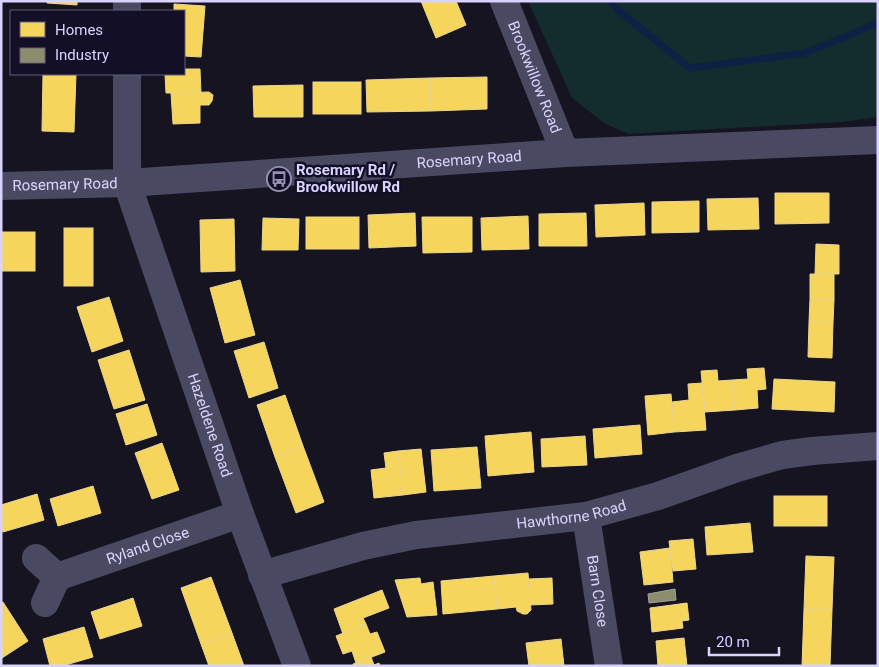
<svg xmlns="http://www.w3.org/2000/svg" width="879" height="667" font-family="Roboto,sans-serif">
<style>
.green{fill:#132c2d}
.homes{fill:#f6d55c;stroke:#edd58d}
.industry{fill:#8c8c6e;stroke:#a3a29a}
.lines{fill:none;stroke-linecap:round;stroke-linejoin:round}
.stream{stroke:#0d2144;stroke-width:7}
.minor{stroke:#4a4962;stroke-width:28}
.labels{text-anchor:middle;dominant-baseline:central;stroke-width:5;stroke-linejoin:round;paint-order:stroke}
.street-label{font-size:15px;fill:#d9d4ff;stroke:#130f26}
.poi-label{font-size:15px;font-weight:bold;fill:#d9d4ff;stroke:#130f26;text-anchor:start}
</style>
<rect width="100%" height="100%" fill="#161421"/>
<path class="green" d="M528,1H878V117L842,122L628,134L604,123L572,98Z"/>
<g class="homes">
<path d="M47,1H77V5L47,3Z"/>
<path d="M421,1H456L466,25L436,38Z"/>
<path d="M174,4L205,6L201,57L184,56V11H174Z"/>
<path d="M184,69H200L201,93H166L165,74H184Z"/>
<path d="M43,74H76L74,132L42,131Z"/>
<path d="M487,77V109L431,111L430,78Z"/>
<path d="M430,78L431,111L367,112L366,80Z"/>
<rect x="313" y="82" width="48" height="32"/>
<path d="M303,85V117H254L253,86Z"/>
<path d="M209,92L213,95L212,101L209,105H200V123L173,124L171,93Z"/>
<path d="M775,193H829V223L775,224Z"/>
<path d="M758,198L759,229L708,230L707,199Z"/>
<path d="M699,201V232L652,233V202Z"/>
<path d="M644,203L645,235L596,237L595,205Z"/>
<path d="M415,213L416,246L369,248L368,215Z"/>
<path d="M586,213L587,246H539V214Z"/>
<path d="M528,216L529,249L482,250L481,218Z"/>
<rect x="306" y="217" width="53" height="32"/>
<path d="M422,217H472V252L423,253Z"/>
<path d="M263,218L299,219L298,250H262Z"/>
<path d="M234,219L235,271L201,272L200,220Z"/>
<rect x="64" y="228" width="29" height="58"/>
<rect x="1" y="232" width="34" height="39"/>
<path d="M816,244L839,245V274H815Z"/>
<path d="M810,274H834V300L810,299Z"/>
<path d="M240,280L255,335L225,343L210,288Z"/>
<path d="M109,297L123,341L92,352L77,307Z"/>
<path d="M810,299L834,300L833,323L809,322Z"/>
<path d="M809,322L833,323L832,358L808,357Z"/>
<path d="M264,342L278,388L249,398L234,351Z"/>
<path d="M129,350L145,400L114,409L98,360Z"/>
<path d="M764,368L766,389L757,390L758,408L735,410L732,380L748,379L747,369Z"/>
<path d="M717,370L718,381L732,380L735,410L705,412L701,371Z"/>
<path d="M774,379L835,382L834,412L772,409Z"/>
<path d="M702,383L706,430L674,432L672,402L689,400L688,384Z"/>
<path d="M671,394L674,432L648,435L645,396Z"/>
<path d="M285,395L303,446L275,457L257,405Z"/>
<path d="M147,404L157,435L126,445L116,414Z"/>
<path d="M640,425L642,454L595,458L593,429Z"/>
<path d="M531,432L534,472L488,476L485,436Z"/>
<path d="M585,436L587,465L542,467L541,439Z"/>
<path d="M162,443L179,490L152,499L135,453Z"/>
<path d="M303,446L324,502L296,513L275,457Z"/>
<path d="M477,447L481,488L434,491L431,450Z"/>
<path d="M421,449L426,492L403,495L398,451Z"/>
<path d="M398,451L403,495L374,498L371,470L386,468L384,453Z"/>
<path d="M93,486L101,513L58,526L50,499Z"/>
<path d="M37,494L44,520L3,532L1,527V505Z"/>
<rect x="774" y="496" width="53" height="30"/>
<path d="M750,523L753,552L707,555L705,527Z"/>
<path d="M693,539L696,569L673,571L669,541Z"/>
<path d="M670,548L673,582L644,585L640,552Z"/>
<path d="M806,556L834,557L832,610L804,609Z"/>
<path d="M528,573L531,610L527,614H523L517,611L516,607L497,609L494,576Z"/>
<path d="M494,576L497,609L443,614L441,581Z"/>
<path d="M211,577L232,633L201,644L181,588Z"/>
<path d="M420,578L421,584L433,582L437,615L407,617L395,580Z"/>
<path d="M552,578L553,604L530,605L529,579Z"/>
<path d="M382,590L389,608L363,618L366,624L343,634L334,609Z"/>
<path d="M133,598L142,626L100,639L91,612Z"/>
<path d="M3,602L28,641L2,658L1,603Z"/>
<path d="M687,603L689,620L682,621L683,628L652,632L650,608Z"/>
<path d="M804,609L832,610L830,666H802Z"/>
<path d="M366,624L370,634L377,632L385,652L356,663L352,651L343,654L336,636Z"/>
<path d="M84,627L93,657L62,666H50L43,639Z"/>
<path d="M232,633L244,666H209L201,644Z"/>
<path d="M684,638L687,666H658L656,641Z"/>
<path d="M561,639L564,666H529L526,643Z"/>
<path d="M371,657L374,665L379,663L380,666H353V664Z"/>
</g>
<path class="industry" d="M675,589L676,600L649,603L648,594Z"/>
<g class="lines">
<path class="stream" d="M610,1L619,11L690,68L805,53L878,23"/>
<g class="minor">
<path d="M127,1V11"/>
<path id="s1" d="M504,1L565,153"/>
<path id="s2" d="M127,74V183L240,514L297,666"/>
<path id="s3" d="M1,186L127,183L565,153L878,140"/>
<path id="s4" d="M586,516L609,666"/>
<path d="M36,558L57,577L45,603"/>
<path id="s5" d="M262,575L363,546L416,535L586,516L658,496L737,468L782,455L812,451L878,446"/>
<path id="s6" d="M57,577L240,514"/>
</g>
</g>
<defs>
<symbol id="bus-ring" viewBox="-11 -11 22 22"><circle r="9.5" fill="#130f26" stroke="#9591b1" stroke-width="1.5"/><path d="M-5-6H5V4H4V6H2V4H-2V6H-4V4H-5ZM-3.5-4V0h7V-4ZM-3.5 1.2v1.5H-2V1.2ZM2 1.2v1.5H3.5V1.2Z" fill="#9591b1"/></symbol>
</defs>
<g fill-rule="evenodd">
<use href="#bus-ring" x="265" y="165" width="28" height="28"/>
</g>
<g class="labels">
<g class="street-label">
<text stroke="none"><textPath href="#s1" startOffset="82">Brookwillow Road</textPath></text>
<text stroke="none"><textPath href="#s3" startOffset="469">Rosemary Road</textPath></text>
<text stroke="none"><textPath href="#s3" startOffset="64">Rosemary Road</textPath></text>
<text stroke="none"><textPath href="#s2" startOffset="365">Hazeldene Road</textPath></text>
<text stroke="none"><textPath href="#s5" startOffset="316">Hawthorne Road</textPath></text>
<text stroke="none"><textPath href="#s6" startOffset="96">Ryland Close</textPath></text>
<text stroke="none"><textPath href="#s4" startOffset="76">Barn Close</textPath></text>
</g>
<g class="poi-label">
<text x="296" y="170">Rosemary Rd /<tspan x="296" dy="17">Brookwillow Rd</tspan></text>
</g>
</g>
<rect width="879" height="667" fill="none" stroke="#d9d4ff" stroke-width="5"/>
<rect x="10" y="10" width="175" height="65" fill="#130f26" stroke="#625e7d"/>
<rect x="20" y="22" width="25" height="15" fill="#f6d55c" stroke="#625e7d"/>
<text x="55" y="35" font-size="15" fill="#d9d4ff">Homes</text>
<rect x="20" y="48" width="25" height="15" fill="#8c8c6e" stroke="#625e7d"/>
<text x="55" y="60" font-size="15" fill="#d9d4ff">Industry</text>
<path d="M709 647v8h70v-8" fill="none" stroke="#d9d4ff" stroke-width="2.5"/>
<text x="716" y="647" font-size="15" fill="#d9d4ff" stroke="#130f26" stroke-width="4" paint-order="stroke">20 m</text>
</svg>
